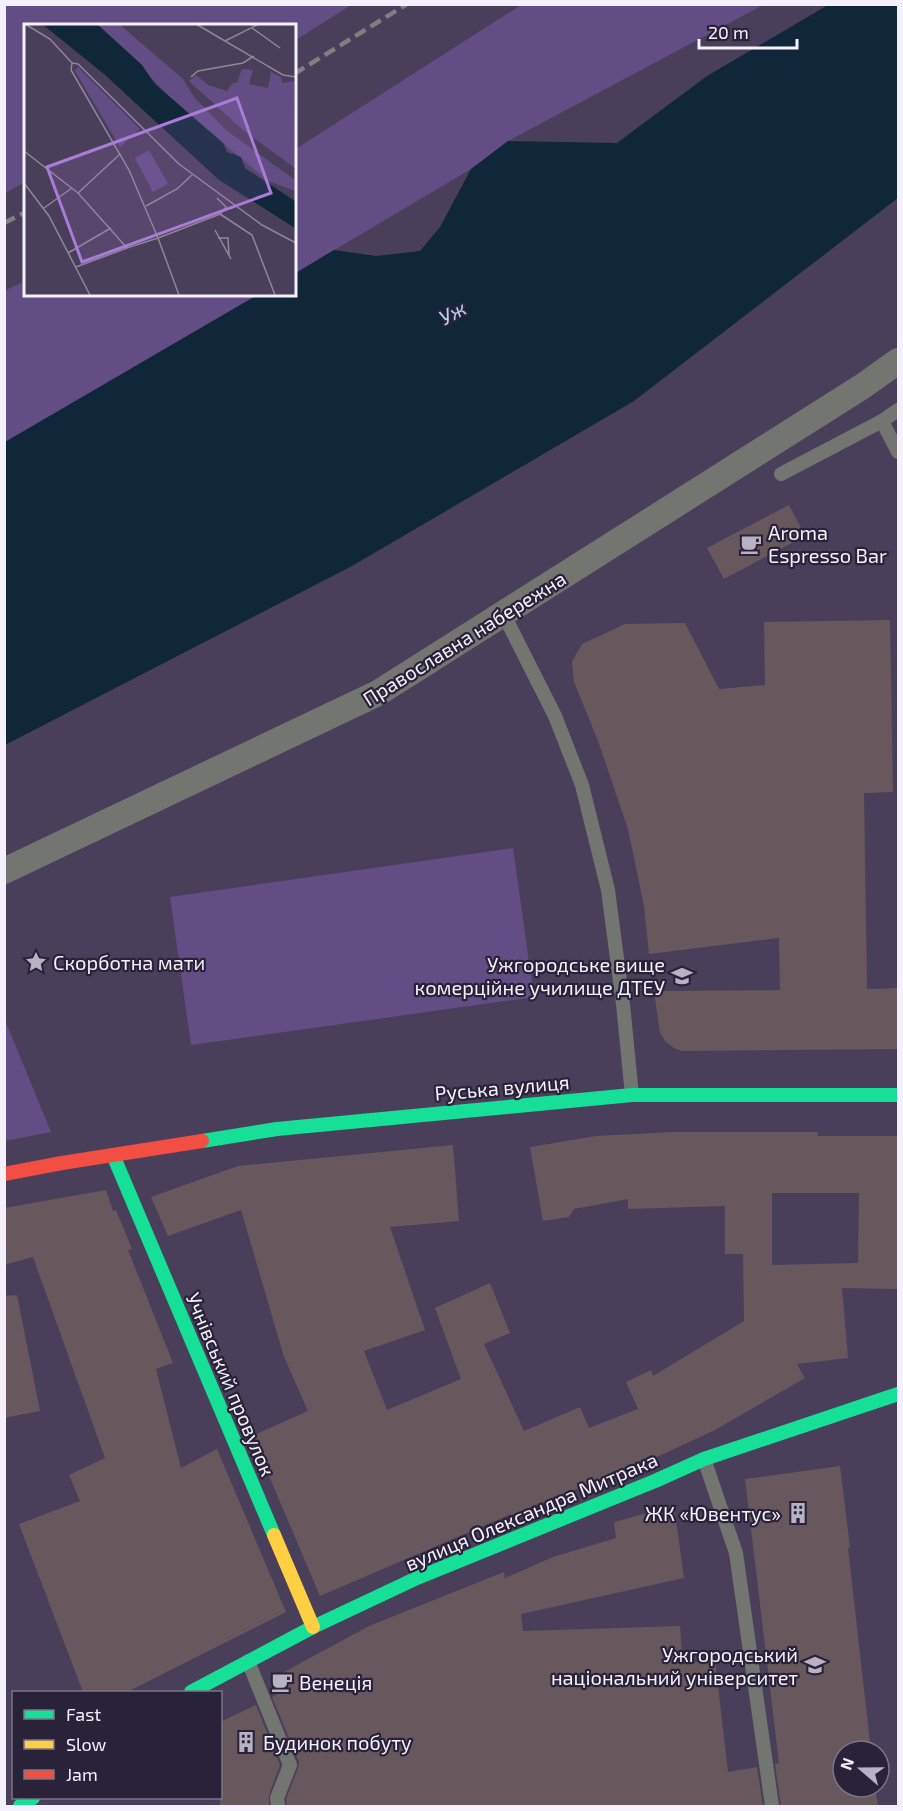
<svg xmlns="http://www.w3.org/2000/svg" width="903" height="1811" font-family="'Exo 2',sans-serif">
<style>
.green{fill:#624e84}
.water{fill:#102739}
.building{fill:#66585c;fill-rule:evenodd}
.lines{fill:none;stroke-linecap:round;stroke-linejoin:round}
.lane{stroke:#737570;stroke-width:14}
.street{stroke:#737570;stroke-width:26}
.fast{stroke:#16e098;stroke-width:14}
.slow{stroke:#ffcf43;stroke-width:14}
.jam{stroke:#f24e42;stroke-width:14}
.rail{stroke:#807e7f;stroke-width:4.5;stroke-dasharray:12 6;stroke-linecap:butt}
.labels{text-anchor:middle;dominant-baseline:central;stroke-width:4.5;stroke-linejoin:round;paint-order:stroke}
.poi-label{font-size:20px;fill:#f4f1fd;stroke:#2a2238;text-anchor:start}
.street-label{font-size:20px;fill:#f4f1fd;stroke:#2a2238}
.water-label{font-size:21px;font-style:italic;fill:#b0d8f5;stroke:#2a2238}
.inset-road{fill:none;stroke:#8e869b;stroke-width:1.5}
.view{fill:#ab7bd8;fill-opacity:0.15;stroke:#ab7bd8;stroke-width:3}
.inset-edge{fill:none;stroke:#f4f1fd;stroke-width:3}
</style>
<rect width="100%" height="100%" fill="#4a3f5a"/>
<g class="green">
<path d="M5,4H351V5L294,41V26H26L25,182L5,193Z"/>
<path d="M521,5H763L508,141L471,169L294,274V150Z"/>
<path d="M25,281L26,294H259L5,442L4,291Z"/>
<path d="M513,848L534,997L191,1045L170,897Z"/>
<path d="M5,1020L51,1132L5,1141Z"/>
</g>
<path class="water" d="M828,5H898V198L634,401L352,566L5,745V442L259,294H294V274L334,250L376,256L420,251L440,227L471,169L508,141L617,143L707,76Z"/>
<g class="building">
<path d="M789,505L805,536L724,579L707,548Z"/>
<path d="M890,620L893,792L864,793L867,989L898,988V1049L682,1051L674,1048L666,1042L660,1033L654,991L780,990L779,938L649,954L644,906L628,829L598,741L574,682L572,662L582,644L625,624L685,623L719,689L765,685L764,622Z"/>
<path d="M673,1132H818V1136H898V1289L842,1288L848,1358L797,1364L805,1378L715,1430L659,1456L511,1515V1514L320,1596L252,1436L308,1411L284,1357L241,1210L168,1236L151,1197L238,1166L453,1145L459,1221L390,1227L425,1330L364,1351L387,1410L461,1379L435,1308L490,1283L510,1333L484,1344L524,1431L580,1407L589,1428L638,1409L626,1382L651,1370L653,1376L744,1321L743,1254H725V1206L628,1209V1199L574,1209L569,1217L543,1221L530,1147L596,1136ZM772,1193H859L858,1263L772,1265Z"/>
<path d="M106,1190L113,1211L116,1210L132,1249L128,1250L173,1363L156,1369L181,1468L217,1449L286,1612L127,1692H83L19,1524L80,1501L69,1475L105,1458L33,1257L4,1265V1208Z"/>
<path d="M17,1295L40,1411L4,1418V1296Z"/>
<path d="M840,1466L850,1547L848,1548L871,1751H843V1787H875L878,1806H781L775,1764L779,1763L745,1479Z"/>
<path d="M674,1506L684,1578L521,1614L523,1631L680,1626L683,1664L715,1660L728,1772L757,1767L763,1806H287L286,1799L298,1768L299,1762L272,1697L277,1694L273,1678L369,1626L504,1572L505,1578L553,1557L616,1538L614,1522Z"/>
<path d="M256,1705L280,1765L269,1795V1806H220V1722Z"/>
</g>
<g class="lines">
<g class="lane">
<path d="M882,421L898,410"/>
<path d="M781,474L882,421L898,452"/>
<path d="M504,615L555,716L582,785L608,890L623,1004L632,1095"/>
<path d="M704,1459L736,1553L772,1806"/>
<path d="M248,1661L290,1765L277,1798L278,1806"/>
</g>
<path class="street" d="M4,871L378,693L863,386L898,361"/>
<g class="fast">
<path d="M202,1141L277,1129L632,1095H898"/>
<path d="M113,1155L274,1535"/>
<path d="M191,1692L313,1627L417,1578L655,1481L704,1459L898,1394"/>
<path d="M20,1806L33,1798"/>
</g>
<path class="slow" d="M274,1535L313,1627"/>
<path class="jam" d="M4,1174L62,1163L202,1141"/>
<g class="rail">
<path d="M294,74L407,4"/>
<path d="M4,223L26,212"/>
</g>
</g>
<defs>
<symbol id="cafe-bare" viewBox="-9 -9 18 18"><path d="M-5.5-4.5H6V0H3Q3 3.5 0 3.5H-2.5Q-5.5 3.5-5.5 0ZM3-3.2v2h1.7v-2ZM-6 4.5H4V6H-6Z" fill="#b8b3c4" stroke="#2a2238" stroke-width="2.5" paint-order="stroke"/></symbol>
<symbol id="sight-bare" viewBox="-9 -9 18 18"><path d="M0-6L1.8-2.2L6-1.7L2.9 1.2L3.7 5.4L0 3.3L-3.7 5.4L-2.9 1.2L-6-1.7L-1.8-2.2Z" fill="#b8b3c4" stroke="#2a2238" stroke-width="2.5" paint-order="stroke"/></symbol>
<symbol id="university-bare" viewBox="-9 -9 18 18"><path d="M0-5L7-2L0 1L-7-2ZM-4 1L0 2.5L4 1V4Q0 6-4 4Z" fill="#b8b3c4" stroke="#2a2238" stroke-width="2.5" paint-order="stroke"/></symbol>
<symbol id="building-bare" viewBox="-9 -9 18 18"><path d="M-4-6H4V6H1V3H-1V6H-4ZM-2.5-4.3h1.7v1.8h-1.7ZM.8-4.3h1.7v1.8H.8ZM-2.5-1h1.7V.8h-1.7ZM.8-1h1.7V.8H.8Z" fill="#b8b3c4" stroke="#2a2238" stroke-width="2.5" paint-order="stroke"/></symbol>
</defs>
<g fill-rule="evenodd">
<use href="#cafe-bare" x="736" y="529" width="30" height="30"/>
<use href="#sight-bare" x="21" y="947" width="30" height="30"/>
<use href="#university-bare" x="667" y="961" width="30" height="30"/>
<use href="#building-bare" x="783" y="1498" width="30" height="30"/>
<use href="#university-bare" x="800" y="1650" width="30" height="30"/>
<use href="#cafe-bare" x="267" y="1667" width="30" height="30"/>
<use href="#building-bare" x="231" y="1727" width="30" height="30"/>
</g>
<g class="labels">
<g class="poi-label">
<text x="768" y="532">Aroma<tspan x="768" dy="23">Espresso Bar</tspan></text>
<text x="53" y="962">Скорботна мати</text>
<text x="665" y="964" text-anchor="end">Ужгородське вище<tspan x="665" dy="23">комерційне училище ДТЕУ</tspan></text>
<text x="781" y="1513" text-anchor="end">ЖК «Ювентус»</text>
<text x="798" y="1654" text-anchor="end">Ужгородський<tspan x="798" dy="23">національний університет</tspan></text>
<text x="299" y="1682">Венеція</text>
<text x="263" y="1742">Будинок побуту</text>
</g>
<g class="street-label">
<text transform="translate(464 638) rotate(-32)">Православна набережна</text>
<text transform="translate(502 1087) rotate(-5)">Руська вулиця</text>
<text transform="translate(231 1384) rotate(67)">Учнівський провулок</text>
<text transform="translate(531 1511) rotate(-23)">вулиця Олександра Митрака</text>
</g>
<g class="water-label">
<text transform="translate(452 312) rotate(-28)">Уж</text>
</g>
</g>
<g transform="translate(24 24)">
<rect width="272" height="272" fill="#4a3f5a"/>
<path d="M73,0H95L159,55L170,73L202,106L271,156V167L244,157L153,80ZM54,43L116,105L96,123L51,47ZM218,45L229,46L225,60L244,64L247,48L257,53L258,59L270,57L271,144L220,107L165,57L172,51L184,61L203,67L209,59H213ZM125,126L144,160L129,168L111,134Z" fill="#624e84"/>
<path d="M18,0H73L118,41L131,60L199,119L203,128L217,133L221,144L271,177V204L195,156L80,50Z" fill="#102739"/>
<path class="inset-road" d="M1,0L26,15L48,39L47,46L105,146L134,214L196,190L202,183L193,174M172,0L259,51L272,53M228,4L256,24M201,17L235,0M48,39L54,40L155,140L238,201L272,219M167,53L174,47L219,39L230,32M0,127L54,169L103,224L134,214L155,271M0,159L25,192L66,271M54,169L96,130M122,182L153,165L168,151M20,184L48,164M196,190L228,211L251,271M191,206L207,235M194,214H204L205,231M44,229L87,204M52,243L103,224"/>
<path class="view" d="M213,74L247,169L58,238L23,143Z"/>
<rect width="272" height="272" class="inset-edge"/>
</g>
<rect width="903" height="1811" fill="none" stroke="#f4f1fd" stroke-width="12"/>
<rect x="12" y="1691" width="210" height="108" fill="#2a2238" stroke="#7b7587" stroke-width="1.5"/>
<rect x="24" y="1710" width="30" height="9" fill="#16e098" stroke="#7b7587" stroke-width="1.5"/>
<text x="66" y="1721" font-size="18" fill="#f4f1fd">Fast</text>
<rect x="24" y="1740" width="30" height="9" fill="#ffcf43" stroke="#7b7587" stroke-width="1.5"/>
<text x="66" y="1751" font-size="18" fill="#f4f1fd">Slow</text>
<rect x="24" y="1770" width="30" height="9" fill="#f24e42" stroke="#7b7587" stroke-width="1.5"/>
<text x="66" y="1781" font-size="18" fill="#f4f1fd">Jam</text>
<g transform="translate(861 1769) rotate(290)"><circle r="28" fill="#2a2238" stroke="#7b7587" stroke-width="1.5"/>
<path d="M0-4.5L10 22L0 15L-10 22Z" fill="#b8b3c4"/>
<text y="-9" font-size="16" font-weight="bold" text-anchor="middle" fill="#f4f1fd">N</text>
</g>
<path d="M699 39v9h98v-9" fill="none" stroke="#f4f1fd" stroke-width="3"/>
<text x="708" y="39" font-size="18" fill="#f4f1fd" stroke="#2a2238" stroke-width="4.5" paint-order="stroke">20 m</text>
</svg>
